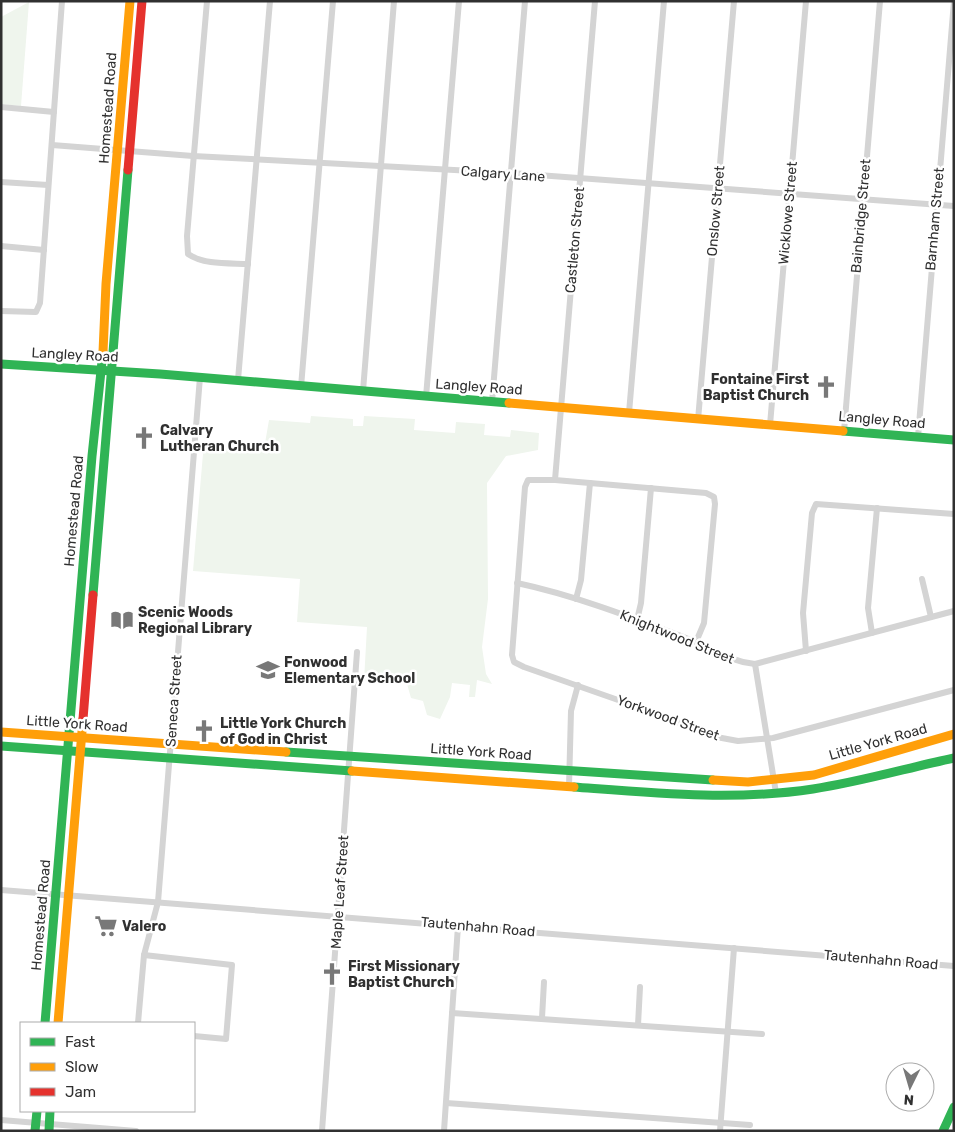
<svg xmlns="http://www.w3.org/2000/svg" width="955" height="1132" font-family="Rubik,sans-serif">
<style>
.green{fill:#eff5ed}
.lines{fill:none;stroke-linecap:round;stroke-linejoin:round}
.street{stroke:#d4d4d4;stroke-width:6}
.fast{stroke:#30b455;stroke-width:9}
.slow{stroke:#ff9f0a;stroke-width:9}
.jam{stroke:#e5322d;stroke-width:9}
.labels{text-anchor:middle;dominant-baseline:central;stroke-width:5;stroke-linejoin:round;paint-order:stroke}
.street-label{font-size:14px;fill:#303030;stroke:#fff}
.poi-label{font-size:14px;font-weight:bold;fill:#303030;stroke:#fff;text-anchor:start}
</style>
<rect width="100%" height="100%" fill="#fff"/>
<g class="green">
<path d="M29,2L21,106L1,104V17Z"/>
<path d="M311,416L353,419V426H363L364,416L415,419L414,430L455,433L456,422L485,424L484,435L510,437L511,430L539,433L538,450L506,456L487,483L488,599L482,647L486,674L492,684L477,680L475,697H469L470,685L452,683L450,697L440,719L427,715L423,701L411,698L405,677L387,683L364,681L367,627L297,622L300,579L193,571L204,442L264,449L269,420L310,423Z"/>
</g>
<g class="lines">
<g class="street">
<path d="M207,1L187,236L188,254C204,265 229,263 248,264"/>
<path d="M1,107L54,112"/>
<path d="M52,145L193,156L511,173L954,206"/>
<path d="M1,182L48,185"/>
<path d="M1,246L44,250"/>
<path d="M1,311L36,312L40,303L62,1"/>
<path d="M238,380L270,1"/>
<path d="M301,387L333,1"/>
<path d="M363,391L394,1"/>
<path d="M426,397L459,1"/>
<path d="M492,402L525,1"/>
<path d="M629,413L664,1"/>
<path d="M698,420L734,1"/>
<path d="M770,425L806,1"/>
<path d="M844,431L880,1"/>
<path d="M918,437L954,1"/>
<path d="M555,480L595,1"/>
<path d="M922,579L931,617"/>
<path d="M517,583C573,595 628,616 681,636C708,646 726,661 755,664L954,611"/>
<path d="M576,599L581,580L590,483"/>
<path d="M637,620L641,603L651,488"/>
<path d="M872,633L868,608L877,508"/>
<path d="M696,642L704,623L715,504L714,497L706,493L555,480H528L525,487L512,655L514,662L524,667L658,714L711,736L738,741L773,738L954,690"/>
<path d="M806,651L803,613L812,513L816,504L954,514"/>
<path d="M755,664L776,793"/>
<path d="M569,787L571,711L578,685"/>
<path d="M1,890L954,966"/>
<path d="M144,955L232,965L226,1039L194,1036"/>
<path d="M452,1013L762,1034"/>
<path d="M542,1018L544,982"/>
<path d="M138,1023L144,955L158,902L200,377"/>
<path d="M638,1025L640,987"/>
<path d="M446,1103L750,1125"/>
<path d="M1,1120L136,1131"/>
<path d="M322,1131L357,652"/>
<path d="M444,1131L458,926"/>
<path d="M720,1131L734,948"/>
</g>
<g class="fast">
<path d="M1,364L160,374L509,403"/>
<path d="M843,431L954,440"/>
<path d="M93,595L128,170"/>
<path d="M1,746L352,771"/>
<path d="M286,752L713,780"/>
<path d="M574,787C653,793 734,801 813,789C860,782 907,768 954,758"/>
<path d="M45,1023L92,456L103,352"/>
<path d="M35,1131L37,1111"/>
<path d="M49,1131L50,1111"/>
<path d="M943,1131L954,1107"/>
</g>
<g class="slow">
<path d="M103,352L106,284L130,1"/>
<path d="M509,403L843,431"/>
<path d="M1,732L286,752"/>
<path d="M352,771L574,787"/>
<path d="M713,780L748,782L814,775L954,734"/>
<path d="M58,1023L83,719"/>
</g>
<g class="jam">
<path d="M128,170L142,1"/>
<path d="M83,719L93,595"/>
</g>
</g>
<defs>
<symbol id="church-bare" viewBox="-9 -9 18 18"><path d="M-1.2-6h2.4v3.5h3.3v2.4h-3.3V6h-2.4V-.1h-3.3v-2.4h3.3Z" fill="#787878" stroke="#fff" stroke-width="2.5" paint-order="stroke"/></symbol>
<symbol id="library-bare" viewBox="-9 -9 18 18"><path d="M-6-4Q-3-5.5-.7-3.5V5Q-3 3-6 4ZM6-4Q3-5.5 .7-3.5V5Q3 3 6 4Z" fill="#787878" stroke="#fff" stroke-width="2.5" paint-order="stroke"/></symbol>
<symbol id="school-bare" viewBox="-9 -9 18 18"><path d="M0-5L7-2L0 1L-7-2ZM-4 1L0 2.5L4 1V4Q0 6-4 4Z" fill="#787878" stroke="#fff" stroke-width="2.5" paint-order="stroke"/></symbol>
<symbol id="supermarket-bare" viewBox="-9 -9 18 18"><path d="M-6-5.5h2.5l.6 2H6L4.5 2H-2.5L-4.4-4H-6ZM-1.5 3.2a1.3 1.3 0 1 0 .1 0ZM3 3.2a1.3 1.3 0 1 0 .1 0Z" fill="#787878" stroke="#fff" stroke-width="2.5" paint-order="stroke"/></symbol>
</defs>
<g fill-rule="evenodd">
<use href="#church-bare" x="810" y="371" width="32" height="32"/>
<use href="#church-bare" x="128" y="422" width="32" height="32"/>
<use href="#library-bare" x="106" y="604" width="32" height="32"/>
<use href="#school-bare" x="252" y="654" width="32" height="32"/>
<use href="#church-bare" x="188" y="715" width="32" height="32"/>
<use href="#supermarket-bare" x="90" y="910" width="32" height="32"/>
<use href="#church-bare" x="316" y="958" width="32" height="32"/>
</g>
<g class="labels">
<g class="street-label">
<text transform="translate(108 108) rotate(-86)">Homestead Road</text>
<text transform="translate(503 174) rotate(4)">Calgary Lane</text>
<text transform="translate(716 211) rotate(-85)">Onslow Street</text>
<text transform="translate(788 213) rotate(-85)">Wicklowe Street</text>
<text transform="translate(861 216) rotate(-85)">Bainbridge Street</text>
<text transform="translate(935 219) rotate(-85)">Barnham Street</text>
<text transform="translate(575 240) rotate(-85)">Castleton Street</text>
<text transform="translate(75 355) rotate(3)">Langley Road</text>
<text transform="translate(479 387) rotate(4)">Langley Road</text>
<text transform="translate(882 420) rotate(5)">Langley Road</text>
<text transform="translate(74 511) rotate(-85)">Homestead Road</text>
<text transform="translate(677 637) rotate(22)">Knightwood Street</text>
<text transform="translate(174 701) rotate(-86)">Seneca Street</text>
<text transform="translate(668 718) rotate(20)">Yorkwood Street</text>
<text transform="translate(77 724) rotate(4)">Little York Road</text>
<text transform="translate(878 742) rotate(-16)">Little York Road</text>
<text transform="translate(481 752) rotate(4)">Little York Road</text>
<text transform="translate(340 892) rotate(-86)">Maple Leaf Street</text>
<text transform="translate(41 915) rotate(-85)">Homestead Road</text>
<text transform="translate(478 927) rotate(5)">Tautenhahn Road</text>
<text transform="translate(881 960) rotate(5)">Tautenhahn Road</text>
</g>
<g class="poi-label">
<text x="809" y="379" text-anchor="end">Fontaine First<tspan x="809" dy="16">Baptist Church</tspan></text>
<text x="160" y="430">Calvary<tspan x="160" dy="16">Lutheran Church</tspan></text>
<text x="138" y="612">Scenic Woods<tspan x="138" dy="16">Regional Library</tspan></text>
<text x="284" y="662">Fonwood<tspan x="284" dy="16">Elementary School</tspan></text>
<text x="220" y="723">Little York Church<tspan x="220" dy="16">of God in Christ</tspan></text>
<text x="122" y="926">Valero</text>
<text x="348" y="966">First Missionary<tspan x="348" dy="16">Baptist Church</tspan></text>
</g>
</g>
<rect width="955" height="1132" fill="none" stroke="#303030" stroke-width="5"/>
<rect x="20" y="1022" width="175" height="90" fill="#ffffff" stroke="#acacac"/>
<rect x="30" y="1038" width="25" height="8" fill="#30b455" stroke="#acacac"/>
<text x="65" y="1047" font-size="15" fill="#303030">Fast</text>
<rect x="30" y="1063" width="25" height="8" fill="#ff9f0a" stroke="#acacac"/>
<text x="65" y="1072" font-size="15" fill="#303030">Slow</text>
<rect x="30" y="1088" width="25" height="8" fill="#e5322d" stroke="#acacac"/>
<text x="65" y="1097" font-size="15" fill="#303030">Jam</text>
<g transform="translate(910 1087) rotate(185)"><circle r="24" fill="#ffffff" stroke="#acacac"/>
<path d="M0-4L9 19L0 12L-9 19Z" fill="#787878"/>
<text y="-8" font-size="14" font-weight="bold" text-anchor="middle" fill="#303030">N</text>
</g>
</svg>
